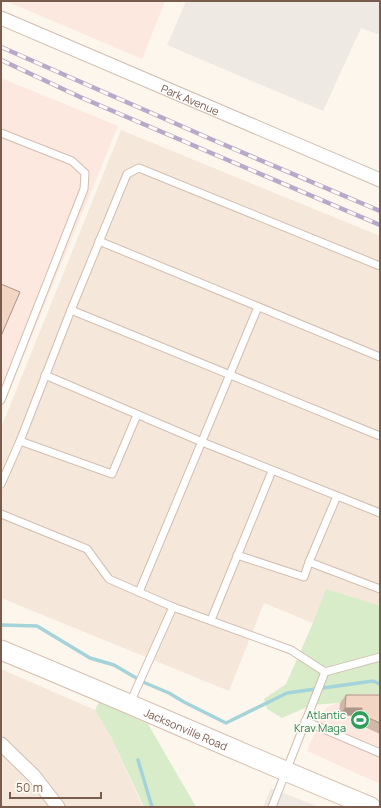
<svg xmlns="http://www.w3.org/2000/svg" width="381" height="808" font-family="Manrope,sans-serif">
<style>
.residential{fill:#f5e8da}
.commercial{fill:#fde8e0}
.industrial{fill:#efe9e4}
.green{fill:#d8ecc9}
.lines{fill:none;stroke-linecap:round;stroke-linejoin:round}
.stream{stroke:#a5d3da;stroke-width:3.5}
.service-casing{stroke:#d1beb0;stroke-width:9}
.minor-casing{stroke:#d1beb0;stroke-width:15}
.secondary-casing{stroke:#d6c0b0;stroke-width:21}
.service{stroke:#fff;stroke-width:7}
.minor{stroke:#fff;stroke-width:13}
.secondary{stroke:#fff;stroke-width:19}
.rail-casing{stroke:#b9a8c9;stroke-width:4.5}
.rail{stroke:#fffaf3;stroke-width:3;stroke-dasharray:9;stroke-linecap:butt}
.wall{fill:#d1b7a8}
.shaded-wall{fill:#aa9588}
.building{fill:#f3d5c3;stroke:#aa9588}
.labels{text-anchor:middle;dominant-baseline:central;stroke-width:3;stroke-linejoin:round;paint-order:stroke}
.street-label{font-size:11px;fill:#7a5c4d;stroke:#fffaf3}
.leisure-label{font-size:11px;fill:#27864d;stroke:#fffaf3;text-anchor:end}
</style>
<rect width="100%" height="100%" fill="#fdf6ec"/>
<g class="residential">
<path d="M121,130L380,236V651L264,603L229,691L1,598V428Z"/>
<path d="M1,669L95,710L111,737L143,807H1Z"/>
</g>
<g class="commercial">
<path d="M6,1H165L142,59Z"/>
<path d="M1,78L118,126L1,411Z"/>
<path d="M357,694H380V784L307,751L326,708Z"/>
</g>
<g class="industrial">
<path d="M186,1H380V35L361,28L323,111L167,45Z"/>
<path d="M271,788L319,807H263Z"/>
</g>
<g class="green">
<path d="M326,589L380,606V694H357L338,703L312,705L282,718L267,709L264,699L286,684L313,623Z"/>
<path d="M99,702L148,724L196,807H144L111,737L95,710Z"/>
</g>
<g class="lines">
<g class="stream">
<path d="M1,625L37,626L90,658L114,665L143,682L169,693L184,702L226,723L287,693L373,681L380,684"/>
<path d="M138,760L152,807"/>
</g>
<defs>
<g id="service">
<path d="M1,133L72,161L85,173L84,189L1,400"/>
<path d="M99,241L380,357"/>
<path d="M71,310L380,436"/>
<path d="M45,375L202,442L380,513"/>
<path d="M20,441L112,474L137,415"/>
<path d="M1,484L20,441L71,310L127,174L139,168L380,266"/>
<path d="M1,514L87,549L109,579L173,607"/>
<path d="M237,555L304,577L309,562L380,589"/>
<path d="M309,562L337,496"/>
<path d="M139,592L258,307"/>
<path d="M211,620L272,471"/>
<path d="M325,672L380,657"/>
<path d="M130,703L173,607L291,650L325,672L272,807"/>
<path d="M305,721L380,753"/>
</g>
<g id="minor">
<path id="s1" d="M1,18L380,180"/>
<path d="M1,744L34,776L58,807"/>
</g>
<g id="secondary">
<path id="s2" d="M1,650C125,701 247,756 371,807"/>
</g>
</defs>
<use href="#service" class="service-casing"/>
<use href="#minor" class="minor-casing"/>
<use href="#secondary" class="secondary-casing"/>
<use href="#service" class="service"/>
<use href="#minor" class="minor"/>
<use href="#secondary" class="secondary"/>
<defs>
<g id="rail">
<path d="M1,47L213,140L380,211"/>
<path d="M1,60L80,97L380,225"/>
</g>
</defs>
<use href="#rail" class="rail-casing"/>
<use href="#rail" class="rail"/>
</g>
<path class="wall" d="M346,695H380V734L356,723L357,716L339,715L340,703Z"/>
<path class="shaded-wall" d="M345,708H362L357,716L339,715Z"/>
<g class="building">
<path d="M1,284L20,292L1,336Z"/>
<path d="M346,695H380V723L362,715V708H345Z"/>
</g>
<defs>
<symbol id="stadium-disc" viewBox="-11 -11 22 22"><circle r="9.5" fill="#2e9e5b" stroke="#fffaf3"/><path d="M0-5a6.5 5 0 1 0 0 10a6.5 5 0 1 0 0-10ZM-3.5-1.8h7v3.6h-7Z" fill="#fff"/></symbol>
</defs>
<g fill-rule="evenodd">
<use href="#stadium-disc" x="349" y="709" width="22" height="22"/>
</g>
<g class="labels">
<g class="street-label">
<text stroke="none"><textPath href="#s1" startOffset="206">Park Avenue</textPath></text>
<text stroke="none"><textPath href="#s2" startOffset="201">Jacksonville Road</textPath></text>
</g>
<g class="leisure-label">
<text x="346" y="714">Atlantic<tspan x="346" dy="13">Krav Maga</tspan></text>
</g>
</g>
<rect width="381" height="808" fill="none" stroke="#7a5c4d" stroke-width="4"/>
<path d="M10 792v6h91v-6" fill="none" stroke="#7a5c4d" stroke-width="2"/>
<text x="16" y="792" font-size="12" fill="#7a5c4d" stroke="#fffaf3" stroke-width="3" paint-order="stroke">50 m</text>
</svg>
